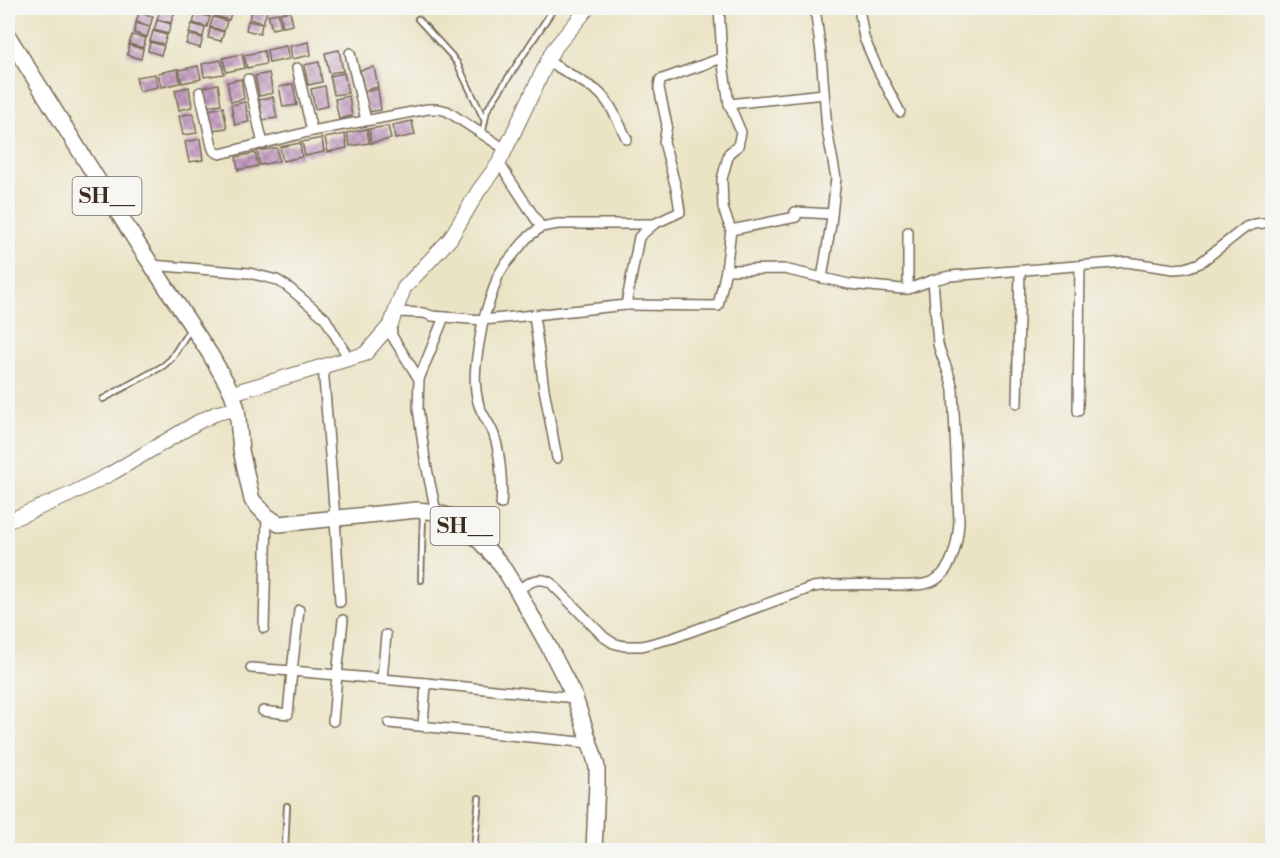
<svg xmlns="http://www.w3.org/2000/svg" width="1280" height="858" font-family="'Libre Bodoni',serif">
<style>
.building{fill:url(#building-cross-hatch)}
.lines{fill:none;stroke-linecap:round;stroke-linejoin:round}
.lane-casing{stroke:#786b58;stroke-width:8}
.street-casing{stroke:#786b58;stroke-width:12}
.secondary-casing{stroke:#786b58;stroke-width:16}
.primary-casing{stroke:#786b58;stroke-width:18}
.lane{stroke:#fff;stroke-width:4.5}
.street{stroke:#fff;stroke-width:9}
.secondary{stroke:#fff;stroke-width:14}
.primary{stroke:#fff;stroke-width:15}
.labels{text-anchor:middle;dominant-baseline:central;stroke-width:5;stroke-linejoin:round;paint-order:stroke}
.shield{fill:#f6f6f2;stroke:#73675e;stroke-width:1.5}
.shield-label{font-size:22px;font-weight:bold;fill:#3b2a1e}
</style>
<defs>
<pattern id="building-cross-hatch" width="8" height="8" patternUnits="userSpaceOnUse" patternTransform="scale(1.5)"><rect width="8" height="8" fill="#c49dc2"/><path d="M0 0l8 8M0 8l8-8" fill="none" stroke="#a0809d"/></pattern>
</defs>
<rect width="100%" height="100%" fill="#f6f6f2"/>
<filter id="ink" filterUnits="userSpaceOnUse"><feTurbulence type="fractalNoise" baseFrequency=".0167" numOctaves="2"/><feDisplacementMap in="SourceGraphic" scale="12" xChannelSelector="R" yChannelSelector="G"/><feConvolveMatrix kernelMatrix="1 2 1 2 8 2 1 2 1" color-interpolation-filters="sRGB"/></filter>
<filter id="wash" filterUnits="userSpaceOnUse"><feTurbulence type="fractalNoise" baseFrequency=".008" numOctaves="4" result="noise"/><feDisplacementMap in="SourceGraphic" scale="24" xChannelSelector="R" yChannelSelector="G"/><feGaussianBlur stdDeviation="1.35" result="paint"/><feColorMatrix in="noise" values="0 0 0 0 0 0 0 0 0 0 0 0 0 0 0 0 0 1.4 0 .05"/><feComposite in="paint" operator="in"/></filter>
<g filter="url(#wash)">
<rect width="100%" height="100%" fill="#eae3c4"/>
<g id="blocks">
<g class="building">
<path d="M161,8H176L171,23L157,19Z"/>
<path d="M197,8H212L210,16L196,12Z"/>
<path d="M218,8L232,10L229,20L215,16Z"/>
<path d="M253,8H268L263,23L249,19Z"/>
<path d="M290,11L293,25L283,27L280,13Z"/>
<path d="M139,13L153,16L150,26L136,22Z"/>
<path d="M196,13L210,17L207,27L193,23Z"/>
<path d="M278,13L281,27L272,29L268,15Z"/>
<path d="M213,17L227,21L224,31L210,27Z"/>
<path d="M157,20L171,24L168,34L154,30Z"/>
<path d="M248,21L262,24L260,34L246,30Z"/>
<path d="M136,23L150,27L147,37L134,33Z"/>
<path d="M192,24L205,28L203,37L189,33Z"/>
<path d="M210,28L224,32L221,41L208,38Z"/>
<path d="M153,31L167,35L164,44L150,41Z"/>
<path d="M132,35L146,38L143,48L129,44Z"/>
<path d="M189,35L203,38L200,48L186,44Z"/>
<path d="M150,42L164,46L161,55L148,51Z"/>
<path d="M309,42L311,55L292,59L290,46Z"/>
<path d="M129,45L143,49L141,59L127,55Z"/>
<path d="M286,46L289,59L269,63L267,50Z"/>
<path d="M339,50L343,71L329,73L325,53Z"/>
<path d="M264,51L266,64L247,68L244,55Z"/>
<path d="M242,54L245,68L226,72L223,58Z"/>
<path d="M221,60L224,74L204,77L202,64Z"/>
<path d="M319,62L322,82L308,85L304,65Z"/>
<path d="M198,66L201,79L182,83L179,70Z"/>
<path d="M374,67L378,87L364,90L360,70Z"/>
<path d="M178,69L180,83L161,87L158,73Z"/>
<path d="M269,73L273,93L259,96L255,76Z"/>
<path d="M344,73L348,93L334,95L330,76Z"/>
<path d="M155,74L158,87L139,91L136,77Z"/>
<path d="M241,79L244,99L231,102L227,82Z"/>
<path d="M218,84L221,104L208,106L204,87Z"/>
<path d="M293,84L297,105L283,107L279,87Z"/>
<path d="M325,86L328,106L315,109L311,89Z"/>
<path d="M189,87L192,107L179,110L175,90Z"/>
<path d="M378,89L381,110L367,112L364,92Z"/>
<path d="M349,96L352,116L339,119L335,99Z"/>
<path d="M273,97L277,118L263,120L259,100Z"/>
<path d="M245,102L249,122L235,125L231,105Z"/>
<path d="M223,107L227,128L213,130L209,110Z"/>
<path d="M193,113L197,133L183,135L179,116Z"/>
<path d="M412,121L415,135L395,139L393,125Z"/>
<path d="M388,126L391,139L371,143L369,129Z"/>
<path d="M367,129L369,143L350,146L347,133Z"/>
<path d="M345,134L347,148L328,152L325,138Z"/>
<path d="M322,138L324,152L305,156L302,142Z"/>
<path d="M200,139L203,160L189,162L185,142Z"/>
<path d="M300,143L302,157L283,161L280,147Z"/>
<path d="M277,148L279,161L260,165L257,151Z"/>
<path d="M255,153L258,166L238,170L236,157Z"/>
</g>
</g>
</g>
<g filter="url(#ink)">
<use href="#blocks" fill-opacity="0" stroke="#786b58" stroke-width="1.5"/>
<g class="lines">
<defs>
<g id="lane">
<path d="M418,19L451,55L457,63L484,119"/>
<path d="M482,135L487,110L554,8"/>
<path d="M103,399L163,366L171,359L190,329"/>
<path d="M421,580L423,514"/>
<path d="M285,850L287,806"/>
<path d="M474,850L479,798"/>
</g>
<g id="street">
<path d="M815,8L821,53L827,130L836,178L831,224L822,278"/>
<path d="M859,8L864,38L878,70L900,112"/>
<path d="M350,53L366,120"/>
<path d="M548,61L596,90C611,102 618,122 627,139"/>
<path d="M297,68L312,131"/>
<path d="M248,79L263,144"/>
<path d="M200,92L212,146L214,151L220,154L312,131L428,109H439L447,111L505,149"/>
<path d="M729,104L824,94"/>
<path d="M499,163L541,227"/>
<path d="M795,212L832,214"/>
<path d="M731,230L796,217"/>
<path d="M151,265L249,273L277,280L288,287L325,318L349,359"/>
<path d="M726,270L784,269L849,284L902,289H908L933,280L950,276L1126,262L1174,269L1186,268L1200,263L1246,227L1255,224L1272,222"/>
<path d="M908,289V232"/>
<path d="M626,305L718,306L726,270L731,230L723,208L722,179L729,153L738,146L741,132L729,104L722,58L719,8"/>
<path d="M395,312L424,313L432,316L483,320L498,276L504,266L527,238L541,227L558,224H654"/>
<path d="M391,324L392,336L419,379L418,408L425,459L436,512"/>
<path d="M323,366L335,519L340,602"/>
<path d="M419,379L444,317"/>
<path d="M1017,403L1020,271"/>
<path d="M1078,411L1080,266"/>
<path d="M557,458L544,389L534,315L626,305L639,237L654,224L680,212L677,192L664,142L667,125L659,88L660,80L722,58"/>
<path d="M501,504C503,487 500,451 494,435C490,424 481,414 478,402C471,375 479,347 483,320L534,315"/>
<path d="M517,590C529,583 539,575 551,583L604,637L613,643L624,646H642L673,638L813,587C840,583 867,585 893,585C906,585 923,587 935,580C953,570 958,540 959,521L953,390C951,374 942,360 938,344L933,280"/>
<path d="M299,610L292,671L337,675L333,721"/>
<path d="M343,620L337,675L426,683L575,698"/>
<path d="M264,628L267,516"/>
<path d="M251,668L292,671L288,714L263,711"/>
<path d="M382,679L386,635"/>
<path d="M389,723L590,743"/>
<path d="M423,726L426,683"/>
</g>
<g id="secondary">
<path d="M232,393L365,354L391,324L404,288L450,239L479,190L499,163L553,50L588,8"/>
<path d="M8,521L71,494L112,473L198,422L217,413L237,409"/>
</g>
<path id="primary" d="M8,36L139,246L210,354L226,382L232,393L237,409L241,450L252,500L267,516L279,524L417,510L436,512L460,520L500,563L517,590L549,647L575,698L594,756L597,767V783L594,850"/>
</defs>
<use href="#lane" class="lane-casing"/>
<use href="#street" class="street-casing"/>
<use href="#secondary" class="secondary-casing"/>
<use href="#primary" class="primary-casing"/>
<use href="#lane" class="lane"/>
<use href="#street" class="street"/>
<use href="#secondary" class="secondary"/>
<use href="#primary" class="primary"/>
</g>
</g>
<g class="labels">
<g class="shield">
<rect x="72.5" y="177" width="69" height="38" rx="4.5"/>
<rect x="430.5" y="507" width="69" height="38" rx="4.5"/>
</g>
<g class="shield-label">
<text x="107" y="196">SH__</text>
<text x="465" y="526">SH__</text>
</g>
</g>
<rect width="1280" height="858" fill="none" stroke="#f6f6f2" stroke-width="30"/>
</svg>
